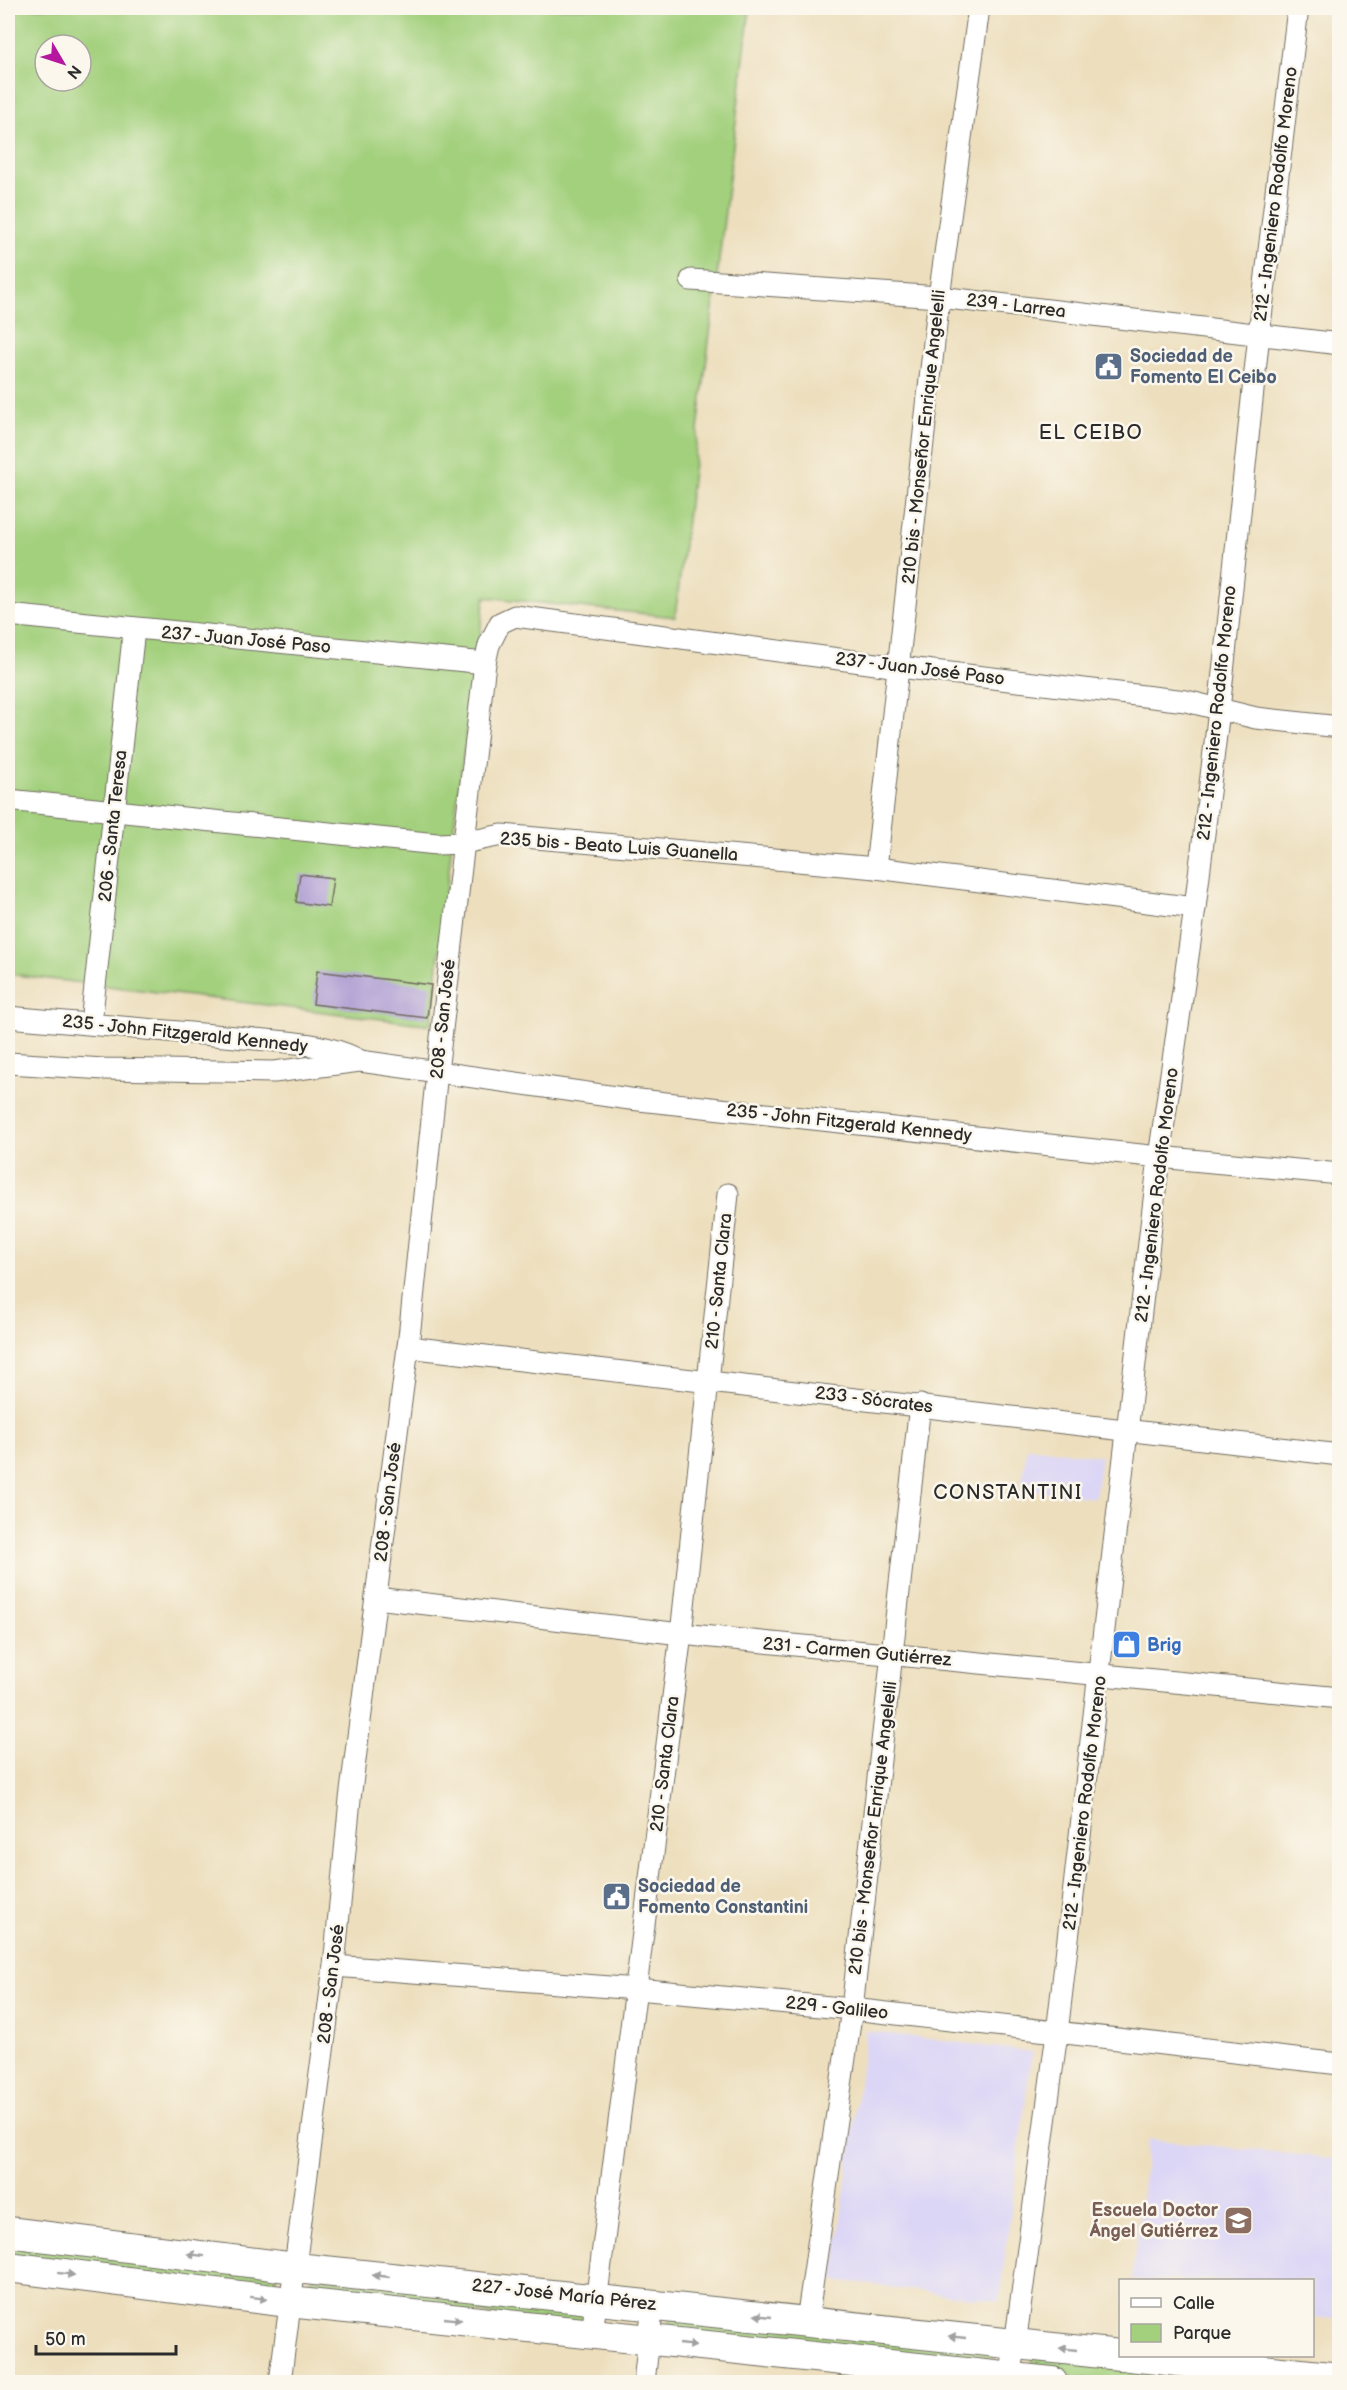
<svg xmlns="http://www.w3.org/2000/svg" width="1347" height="2390" font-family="'Balsamiq Sans',sans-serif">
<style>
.built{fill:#dcd6f6}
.green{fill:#a3d07d;stroke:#677e54;stroke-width:1.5;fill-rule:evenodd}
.building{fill:#ad9cd3}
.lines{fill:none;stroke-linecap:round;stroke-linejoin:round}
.street-casing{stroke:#6f6a5e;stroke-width:23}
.secondary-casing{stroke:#6f6a5e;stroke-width:32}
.street{stroke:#fff;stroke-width:21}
.secondary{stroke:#fff;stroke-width:30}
.oneway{fill:#a0a0a0}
.labels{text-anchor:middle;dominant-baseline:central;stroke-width:5;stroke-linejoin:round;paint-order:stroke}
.street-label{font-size:18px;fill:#2b2b2b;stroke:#fbf7ec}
.service-label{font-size:18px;font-weight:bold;fill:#4e5e75;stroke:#fbf7ec;text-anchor:start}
.shop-label{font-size:18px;font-weight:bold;fill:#366cbe;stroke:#fbf7ec;text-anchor:start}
.education-label{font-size:18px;font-weight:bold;fill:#785e54;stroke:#fbf7ec;text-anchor:end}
.neighbourhood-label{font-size:20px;letter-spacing:1.5px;fill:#2b2b2b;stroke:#fbf7ec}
</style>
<rect width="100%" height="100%" fill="#fbf7ec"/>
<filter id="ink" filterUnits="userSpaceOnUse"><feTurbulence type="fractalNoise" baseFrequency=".0167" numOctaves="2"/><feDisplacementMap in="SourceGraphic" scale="12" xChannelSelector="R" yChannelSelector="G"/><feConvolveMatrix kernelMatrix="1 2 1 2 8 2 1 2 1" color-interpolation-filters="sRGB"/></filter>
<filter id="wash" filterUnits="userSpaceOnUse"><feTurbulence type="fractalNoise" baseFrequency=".008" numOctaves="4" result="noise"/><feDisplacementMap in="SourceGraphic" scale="24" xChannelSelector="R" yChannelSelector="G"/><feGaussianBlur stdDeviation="1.35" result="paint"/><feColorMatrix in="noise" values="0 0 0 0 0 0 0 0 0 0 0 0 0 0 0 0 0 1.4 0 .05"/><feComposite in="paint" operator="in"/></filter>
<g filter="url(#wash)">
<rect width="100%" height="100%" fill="#eddfbe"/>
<g class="built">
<path d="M1027,1447L1101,1456L1095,1498L1021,1489Z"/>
<path d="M866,2031L1032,2052L999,2301L833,2280Z"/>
<path d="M1148,2139L1339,2159V2319L1313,2317L1312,2280H1132Z"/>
</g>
<g class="green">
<path d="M8,8H750L675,617L485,597L455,817L431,1025L8,974ZM45,45H81V81H45Z"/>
<path d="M8,2241L277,2274L274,2291L8,2259Z"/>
<path d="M311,2277L586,2307L584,2325L308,2296Z"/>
<path d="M671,2314L992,2350L990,2369L667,2330Z"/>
<path d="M1033,2355L1309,2382H1116L1030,2373Z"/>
</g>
<g id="blocks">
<g class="building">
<path d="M300,874L333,878L329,907L296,902Z"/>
<path d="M317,971L431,985L427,1018L313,1004Z"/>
</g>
</g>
</g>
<g filter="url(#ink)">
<use href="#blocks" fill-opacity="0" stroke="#6f6a5e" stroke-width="1.5"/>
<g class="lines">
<defs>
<g id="street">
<path d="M691,280L939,297L1340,344"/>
<path d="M8,615L485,663"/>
<path d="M8,800L437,844L463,843L502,835L876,868L1195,908"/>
<path d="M876,868L939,297L979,8"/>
<path d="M8,1017C84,1023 160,1030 236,1037C275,1042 321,1041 357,1059"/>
<path d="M91,1023L134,629"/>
<path d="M8,1063L104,1069L274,1072L360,1061L630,1099L1159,1157L1340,1174"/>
<path d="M408,1347L1340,1455"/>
<path d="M376,1598L681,1634L1340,1698"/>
<path d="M334,1966L637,1989L852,2009L1340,2064"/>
<path d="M807,2321L852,2009L920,1405"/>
<path d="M592,2334L681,1634L728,1194"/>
<path d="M280,2382L334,1966L350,1799L408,1347L437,1072L485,663L489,645L500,623L515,616L899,667L1186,701L1256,718L1340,727"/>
<path d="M644,2382L653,2304"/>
<path d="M1010,2382L1057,2033L1159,1157L1195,908L1219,710L1259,334L1298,8"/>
</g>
<g id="secondary">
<path d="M8,2232L296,2268L1120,2355"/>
<path d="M8,2267L289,2302L1052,2382"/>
<path d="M1129,2356L1340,2378"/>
</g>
</defs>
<use href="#street" class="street-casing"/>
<use href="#secondary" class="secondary-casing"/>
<use href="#street" class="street"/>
<use href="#secondary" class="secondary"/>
</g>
<defs><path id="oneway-solid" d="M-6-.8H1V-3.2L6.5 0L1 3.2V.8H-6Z" transform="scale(1.5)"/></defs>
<g class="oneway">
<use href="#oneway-solid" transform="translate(196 2255) rotate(-173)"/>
<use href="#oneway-solid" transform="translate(66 2274) rotate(7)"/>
<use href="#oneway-solid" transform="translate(381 2276) rotate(-174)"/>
<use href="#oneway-solid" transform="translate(259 2298) rotate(7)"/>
<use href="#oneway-solid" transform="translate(763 2316) rotate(-174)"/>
<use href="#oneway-solid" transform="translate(453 2319) rotate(6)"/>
<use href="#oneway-solid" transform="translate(957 2337) rotate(-174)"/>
<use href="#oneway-solid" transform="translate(688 2345) rotate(6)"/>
<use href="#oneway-solid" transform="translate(1068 2349) rotate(-174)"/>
</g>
</g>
<defs>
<symbol id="civic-square" viewBox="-11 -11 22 22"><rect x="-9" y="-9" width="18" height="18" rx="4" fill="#5c6f8a" stroke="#fbf7ec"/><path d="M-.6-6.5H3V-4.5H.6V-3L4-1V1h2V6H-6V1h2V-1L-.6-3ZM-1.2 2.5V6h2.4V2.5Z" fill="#fff"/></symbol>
<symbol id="shop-square" viewBox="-11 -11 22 22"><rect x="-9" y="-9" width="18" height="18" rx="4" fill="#3f7fe0" stroke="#fbf7ec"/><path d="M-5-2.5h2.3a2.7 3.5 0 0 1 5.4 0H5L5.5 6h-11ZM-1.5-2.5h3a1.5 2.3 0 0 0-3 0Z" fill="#fff"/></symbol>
<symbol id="school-square" viewBox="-11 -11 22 22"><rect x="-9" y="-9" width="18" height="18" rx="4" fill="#8d6e63" stroke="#fbf7ec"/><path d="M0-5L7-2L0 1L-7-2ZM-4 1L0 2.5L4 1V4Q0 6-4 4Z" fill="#fff"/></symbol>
</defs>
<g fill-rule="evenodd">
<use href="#civic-square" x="1092" y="350" width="33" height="33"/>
<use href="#shop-square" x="1110" y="1628" width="33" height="33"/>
<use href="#civic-square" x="600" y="1880" width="33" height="33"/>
<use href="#school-square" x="1222" y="2204" width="33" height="33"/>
</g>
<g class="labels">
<g class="street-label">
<text transform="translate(1276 194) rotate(-83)">212 - Ingeniero Rodolfo Moreno</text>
<text transform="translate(1016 306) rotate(7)">239 - Larrea</text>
<text transform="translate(924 437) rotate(-84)">210 bis - Monseñor Enrique Angelelli</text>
<text transform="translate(246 640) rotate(5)">237 - Juan José Paso</text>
<text transform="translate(920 669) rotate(7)">237 - Juan José Paso</text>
<text transform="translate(1217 713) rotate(-84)">212 - Ingeniero Rodolfo Moreno</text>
<text transform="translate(113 826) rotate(-84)">206 - Santa Teresa</text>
<text transform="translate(619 847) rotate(4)">235 bis - Beato Luis Guanella</text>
<text transform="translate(443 1019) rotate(-84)">208 - San José</text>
<text transform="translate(185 1034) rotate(6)">235 - John Fitzgerald Kennedy</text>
<text transform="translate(849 1123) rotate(6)">235 - John Fitzgerald Kennedy</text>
<text transform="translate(1157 1195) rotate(-83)">212 - Ingeniero Rodolfo Moreno</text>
<text transform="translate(719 1281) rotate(-84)">210 - Santa Clara</text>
<text transform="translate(874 1400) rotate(7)">233 - Sócrates</text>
<text transform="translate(388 1502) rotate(-83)">208 - San José</text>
<text transform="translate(857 1652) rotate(5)">231 - Carmen Gutiérrez</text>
<text transform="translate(665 1764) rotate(-83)">210 - Santa Clara</text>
<text transform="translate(1085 1803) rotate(-83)">212 - Ingeniero Rodolfo Moreno</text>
<text transform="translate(873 1828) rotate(-83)">210 bis - Monseñor Enrique Angelelli</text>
<text transform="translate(331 1984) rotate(-83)">208 - San José</text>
<text transform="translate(837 2008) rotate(6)">229 - Galileo</text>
<text transform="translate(564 2295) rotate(6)">227 - José María Pérez</text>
</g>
<g class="service-label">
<text x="1130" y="356">Sociedad de<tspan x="1130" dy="21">Fomento El Ceibo</tspan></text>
<text x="638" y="1886">Sociedad de<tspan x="638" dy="21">Fomento Constantini</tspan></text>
</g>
<g class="shop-label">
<text x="1147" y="1645">Brig</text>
</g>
<g class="education-label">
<text x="1218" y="2210">Escuela Doctor<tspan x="1218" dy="21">Ángel Gutiérrez</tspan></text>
</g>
<g class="neighbourhood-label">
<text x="1091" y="433">EL CEIBO</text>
<text x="1008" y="1493">CONSTANTINI</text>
</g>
</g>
<rect width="1347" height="2390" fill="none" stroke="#fbf7ec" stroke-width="30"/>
<rect x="1119" y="2279" width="195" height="78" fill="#fbf7ec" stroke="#a8a59f" stroke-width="1.5"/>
<rect x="1131" y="2298" width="30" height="9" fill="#ffffff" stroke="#a8a59f" stroke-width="1.5"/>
<text x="1173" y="2309" font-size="18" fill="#2b2b2b">Calle</text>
<rect x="1131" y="2324" width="30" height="18" fill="#a3d07d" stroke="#a8a59f" stroke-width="1.5"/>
<text x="1173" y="2339" font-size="18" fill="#2b2b2b">Parque</text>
<g transform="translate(63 63) rotate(129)"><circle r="28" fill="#fbf7ec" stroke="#a8a59f" stroke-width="1.5"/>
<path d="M0-4.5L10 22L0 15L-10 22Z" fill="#b5179e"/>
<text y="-9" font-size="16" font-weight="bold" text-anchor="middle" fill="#2b2b2b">N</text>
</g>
<path d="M36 2345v9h140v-9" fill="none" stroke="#2b2b2b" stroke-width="3"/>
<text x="45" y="2345" font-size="18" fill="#2b2b2b" stroke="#fbf7ec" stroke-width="4.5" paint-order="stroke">50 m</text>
</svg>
